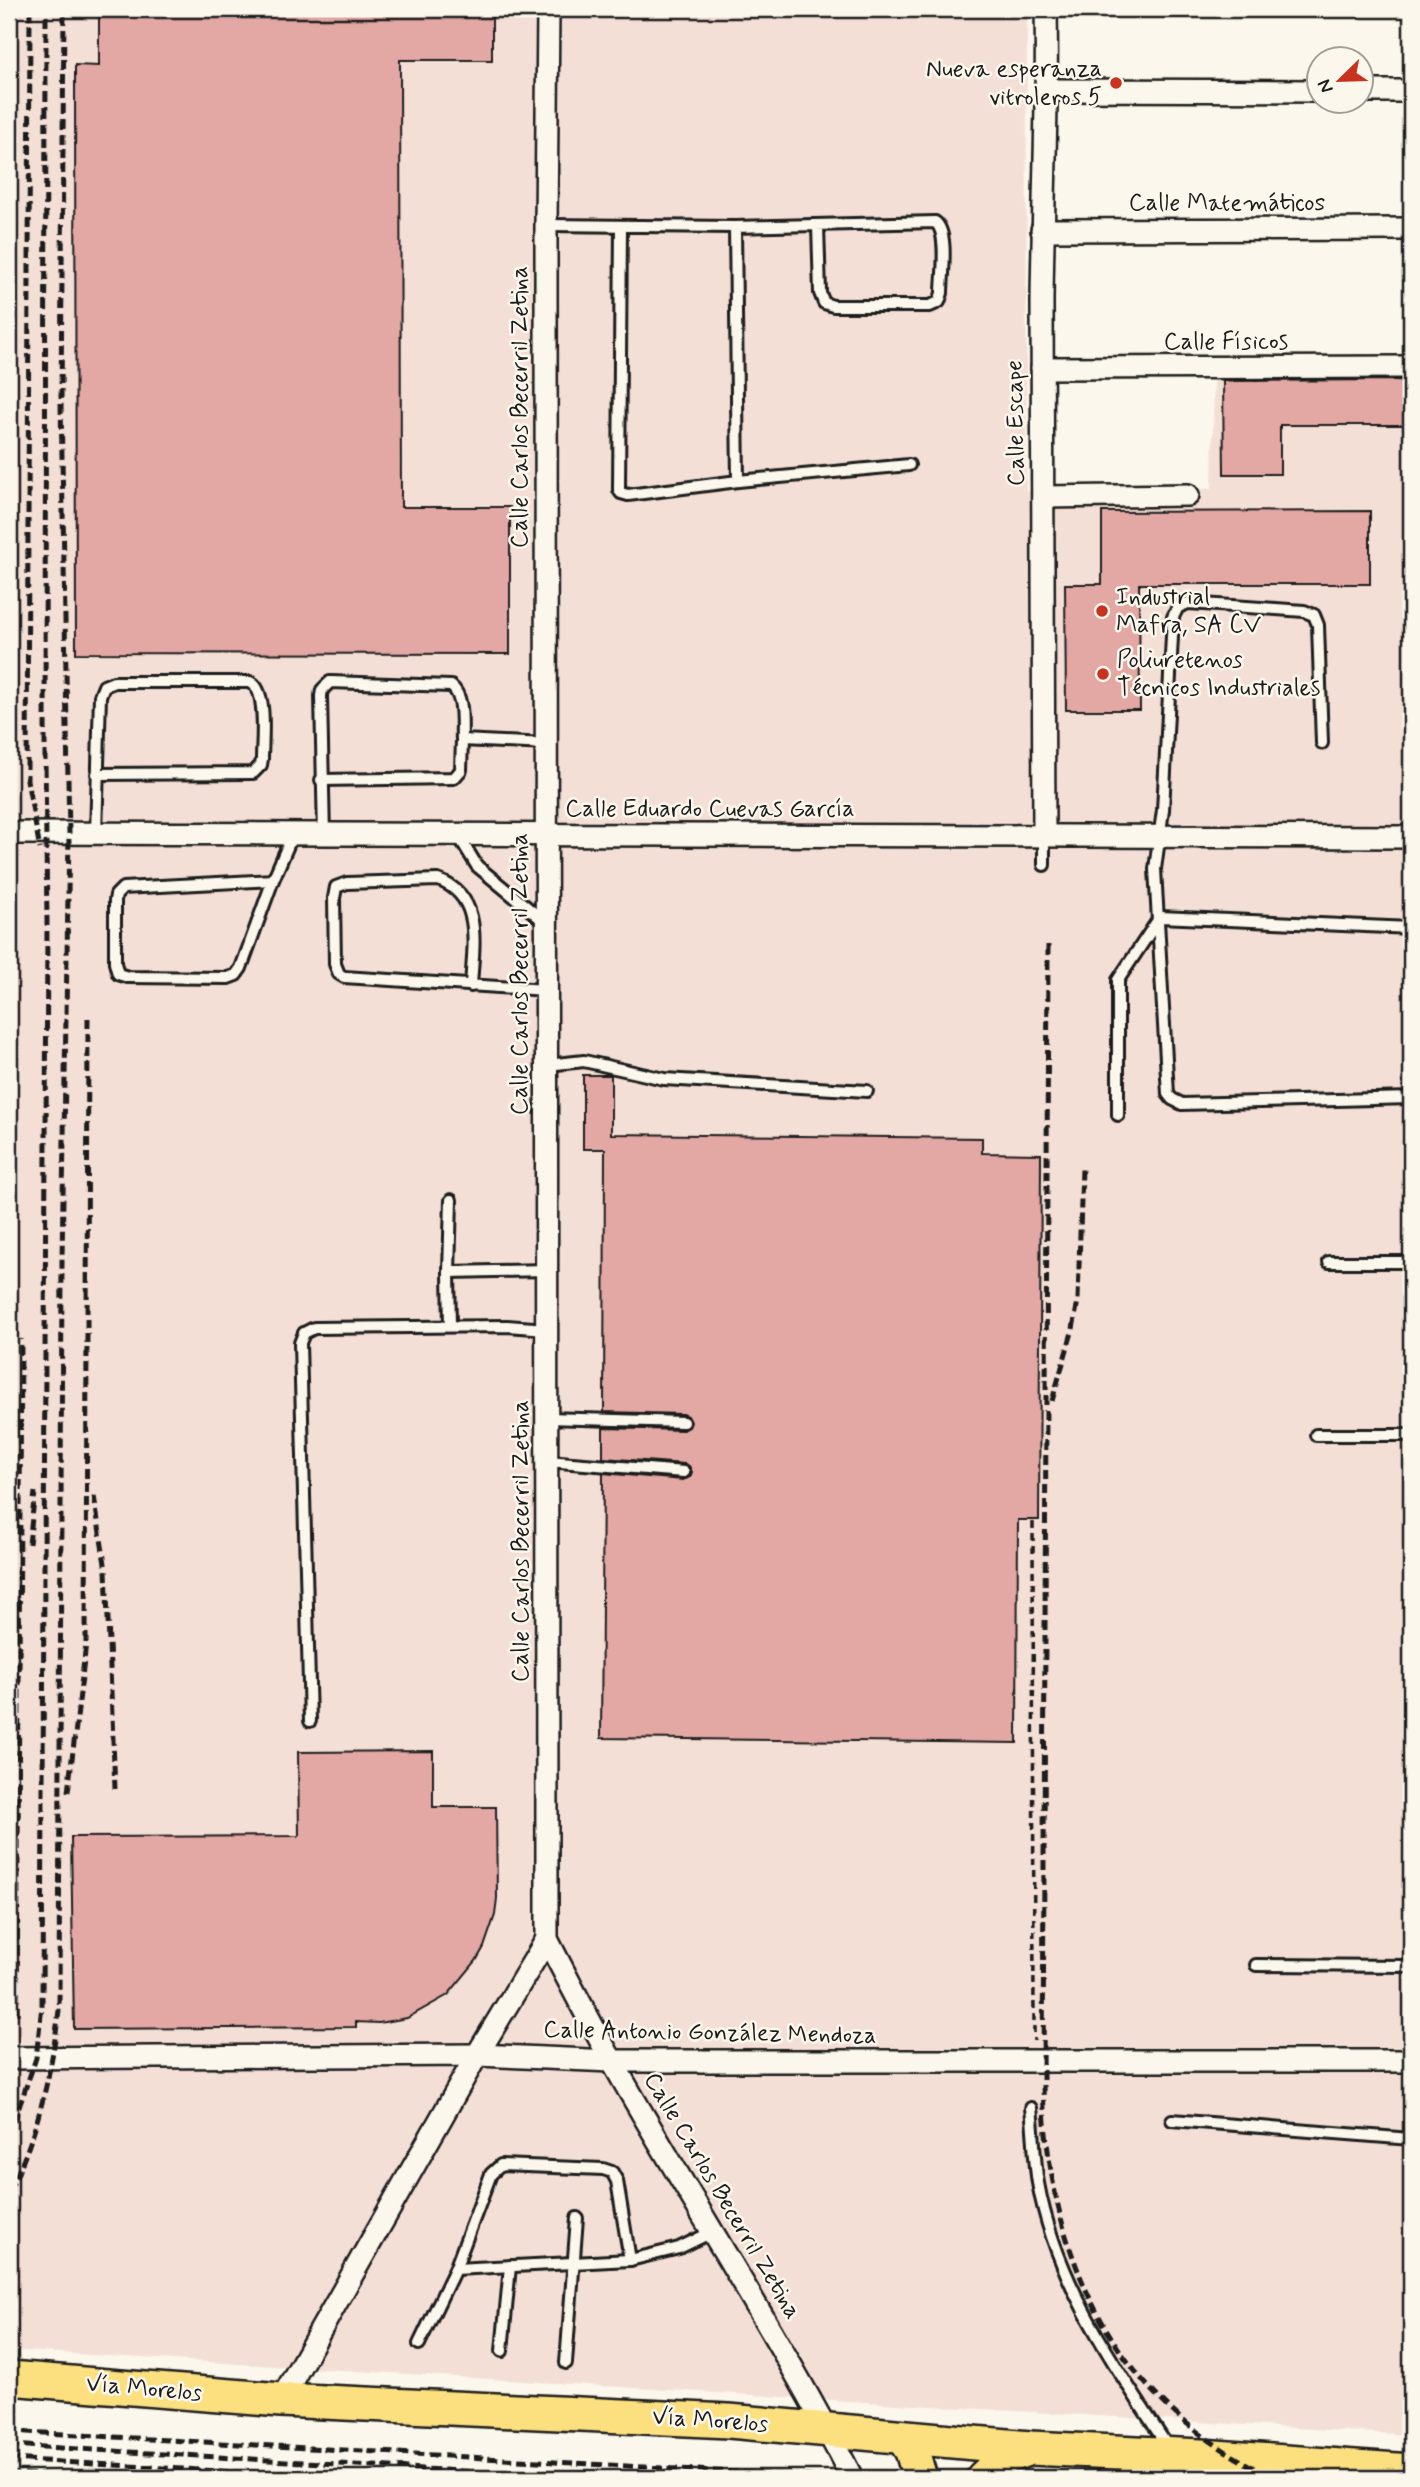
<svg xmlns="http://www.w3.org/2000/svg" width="1420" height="2487" font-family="Mynerve,sans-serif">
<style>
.built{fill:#f4dfd6}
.building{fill:#e3a8a4;stroke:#1c1c1c;stroke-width:2}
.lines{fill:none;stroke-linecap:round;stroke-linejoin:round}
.service-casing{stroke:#1c1c1c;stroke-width:16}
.minor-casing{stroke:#1c1c1c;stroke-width:26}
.primary-casing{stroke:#1c1c1c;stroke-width:38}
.path{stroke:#1c1c1c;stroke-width:3.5;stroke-dasharray:7 5;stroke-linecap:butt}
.service{stroke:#fbf7ec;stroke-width:10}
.minor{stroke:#fbf7ec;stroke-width:21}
.primary{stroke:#fce080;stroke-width:33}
.rail{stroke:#1c1c1c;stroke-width:5;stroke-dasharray:10 5;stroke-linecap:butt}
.poi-dot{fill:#c8321e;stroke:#fbf7ec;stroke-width:2.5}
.labels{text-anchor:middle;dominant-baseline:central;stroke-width:5;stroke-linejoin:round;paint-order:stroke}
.poi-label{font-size:24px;fill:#1c1c1c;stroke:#fbf7ec;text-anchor:start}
.street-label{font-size:24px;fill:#1c1c1c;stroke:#fbf7ec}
</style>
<rect width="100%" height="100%" fill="#fbf7ec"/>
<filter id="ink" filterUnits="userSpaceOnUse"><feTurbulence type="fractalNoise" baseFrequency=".0143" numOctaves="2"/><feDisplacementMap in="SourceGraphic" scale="14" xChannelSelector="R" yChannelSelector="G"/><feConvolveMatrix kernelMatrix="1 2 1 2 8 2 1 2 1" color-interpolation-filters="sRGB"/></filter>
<g filter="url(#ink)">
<path class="built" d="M9,9H1027L1026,491L1212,489L1214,370L1411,374V2435L9,2350Z"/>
<g class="building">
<path d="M99,9H492V60H400L401,507H510V654L76,653L75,65L99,66Z"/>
<path d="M1411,380V425H1280V474H1224L1223,381Z"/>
<path d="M1370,511V584H1139L1140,710H1066L1065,584H1102V512Z"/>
<path d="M583,1075H611V1134L982,1138V1153L1041,1154L1039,1520H1018L1017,1743L601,1738L603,1473L683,1480L690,1477L692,1472L689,1466L685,1464L603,1458V1428L683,1430L689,1427L691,1422L688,1416L683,1414L604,1412L605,1149H583Z"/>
<path d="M433,1751V1807H496L497,1898L495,1915L484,1947L476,1961L448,1995L407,2018L379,2023L356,2022V2027L74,2029L71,1837L299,1836L298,1752Z"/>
</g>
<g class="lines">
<defs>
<g id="service">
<path d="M546,225L735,227L738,481L628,495L621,493L619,490L621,226"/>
<path d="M735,227L935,222C949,232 942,276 942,293L939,302L930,306H833L824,303L820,293L818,226"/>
<path d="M738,481L909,465"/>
<path d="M1322,743L1318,625L1314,615L1304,611L1188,603L1178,607L1173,617L1163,810L1155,869L1168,1094L1172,1099L1182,1104L1411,1098"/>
<path d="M321,780L454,778L461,770L462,740"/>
<path d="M96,834L100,696L104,686L114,682H250C268,689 262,741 262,759L261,765L253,773L97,774"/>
<path d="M458,835L477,866L546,923"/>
<path d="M324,836L321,696L322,690L330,682L451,686C465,697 461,723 462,740L547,744"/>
<path d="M1044,865V837"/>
<path d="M273,880L123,888L116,895L115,901V963L118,974L128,977L228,978L236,975L241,968L273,880L292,836"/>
<path d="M471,986C473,947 484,896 438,880L347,883L336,887L334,898L335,964L339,974L344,977L546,990"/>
<path d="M547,1065L584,1061L664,1079L867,1091"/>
<path d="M1118,1115V980L1160,917L1411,928"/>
<path d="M1329,1262H1411"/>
<path d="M449,1272L547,1270"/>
<path d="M450,1326L449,1272L451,1200"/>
<path d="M547,1418L683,1422"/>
<path d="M1316,1435H1411"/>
<path d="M547,1461L684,1472"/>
<path d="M310,1721L300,1343L304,1333L314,1328L507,1326L547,1329"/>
<path d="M1256,1965L1411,1966"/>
<path d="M1031,2108C1034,2133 1034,2159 1038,2183C1056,2283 1114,2364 1168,2447"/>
<path d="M1172,2120L1411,2139"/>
<path d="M455,2269L630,2260L679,2248L714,2231"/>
<path d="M419,2344L455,2269L491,2174L501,2165L603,2169L612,2172L617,2181L630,2260"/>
<path d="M502,2351L510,2266"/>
<path d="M566,2363L577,2218"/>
</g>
<g id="minor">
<path d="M548,9L546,225L547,1939C568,1980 589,2021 612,2061C691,2201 779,2335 852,2478"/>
<path d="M1048,90L1318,91"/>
<path d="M1360,91H1411"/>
<path d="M1042,230L1411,229"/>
<path d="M1042,368L1411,367"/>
<path d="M1043,497L1188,495"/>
<path d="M9,833L1411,837"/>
<path d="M1044,837C1044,658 1041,479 1042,301C1043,203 1048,106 1046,9"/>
<path d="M9,2058L477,2055L611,2061H1411"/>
<path d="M281,2400L477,2055L547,1939"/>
</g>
<g id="primary">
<path d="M9,2378L281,2400L729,2421L1030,2448L1201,2456L1411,2471"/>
<path d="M903,2437L912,2451L920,2478"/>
<path d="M983,2478L1005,2457L1030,2448"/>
</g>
</defs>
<use href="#service" class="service-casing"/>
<use href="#minor" class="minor-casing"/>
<use href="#primary" class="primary-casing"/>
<path class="path" d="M1033,1522L1034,2041"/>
<use href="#service" class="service"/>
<use href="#minor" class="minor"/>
<use href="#primary" class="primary"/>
<g class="rail">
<path d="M30,9L27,780L40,849"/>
<path d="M1048,945L1043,2086C1046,2200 1079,2320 1163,2402C1195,2434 1233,2457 1272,2478"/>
<path d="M1052,1401L1073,1329L1078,1300L1082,1167"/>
<path d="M94,1496L106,1570L115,1789"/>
<path d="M29,1544L35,1492"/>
<path d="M68,1792L86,1644L88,1013"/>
<path d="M17,2015L21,1339"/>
<path d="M9,2136L36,2058L42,2006L47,922L45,761L46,9"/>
<path d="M9,2191C37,2138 52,2070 59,2010L62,1259L69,834L61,403L64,9"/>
<path d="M9,2431L837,2478"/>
<path d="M9,2445L581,2478"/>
<path d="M9,2459L339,2478"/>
<path d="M9,2473L96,2478"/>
</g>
</g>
</g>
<g class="poi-dot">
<circle cx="1116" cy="83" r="7"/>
<circle cx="1102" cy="611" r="7"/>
<circle cx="1103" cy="674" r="7"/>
</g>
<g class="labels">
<g class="poi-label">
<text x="1102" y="69" text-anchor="end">Nueva esperanza<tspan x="1102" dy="28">vitroleros 5</tspan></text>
<text x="1116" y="597">Industrial<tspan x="1116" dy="28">Mafra, SA CV</tspan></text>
<text x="1117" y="660">Poliuretenos<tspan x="1117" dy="28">Técnicos Industriales</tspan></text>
</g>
<g class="street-label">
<text x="1227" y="203">Calle Matemáticos</text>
<text x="1226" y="342">Calle Físicos</text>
<text transform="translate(520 407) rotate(-90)">Calle Carlos Becerril Zetina</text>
<text transform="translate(1016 423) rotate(-91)">Calle Escape</text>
<text x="710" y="809">Calle Eduardo Cuevas García</text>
<text transform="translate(520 974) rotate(-90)">Calle Carlos Becerril Zetina</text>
<text transform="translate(521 1541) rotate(-90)">Calle Carlos Becerril Zetina</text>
<text transform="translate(710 2033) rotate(1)">Calle Antonio González Mendoza</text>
<text transform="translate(722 2196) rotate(59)">Calle Carlos Becerril Zetina</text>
<text transform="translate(144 2389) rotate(5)">Vía Morelos</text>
<text transform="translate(710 2421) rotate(4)">Vía Morelos</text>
</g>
</g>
<rect width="1420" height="2487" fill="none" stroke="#fbf7ec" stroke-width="35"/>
<rect x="18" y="18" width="1385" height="2452" fill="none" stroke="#1c1c1c" stroke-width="2.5" filter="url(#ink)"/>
<g transform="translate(1340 80) rotate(247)"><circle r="33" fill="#fbf7ec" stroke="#a29f99" stroke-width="2"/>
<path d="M0-5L12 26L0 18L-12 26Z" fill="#c8321e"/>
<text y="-10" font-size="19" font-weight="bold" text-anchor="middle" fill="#1c1c1c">N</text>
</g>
</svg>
